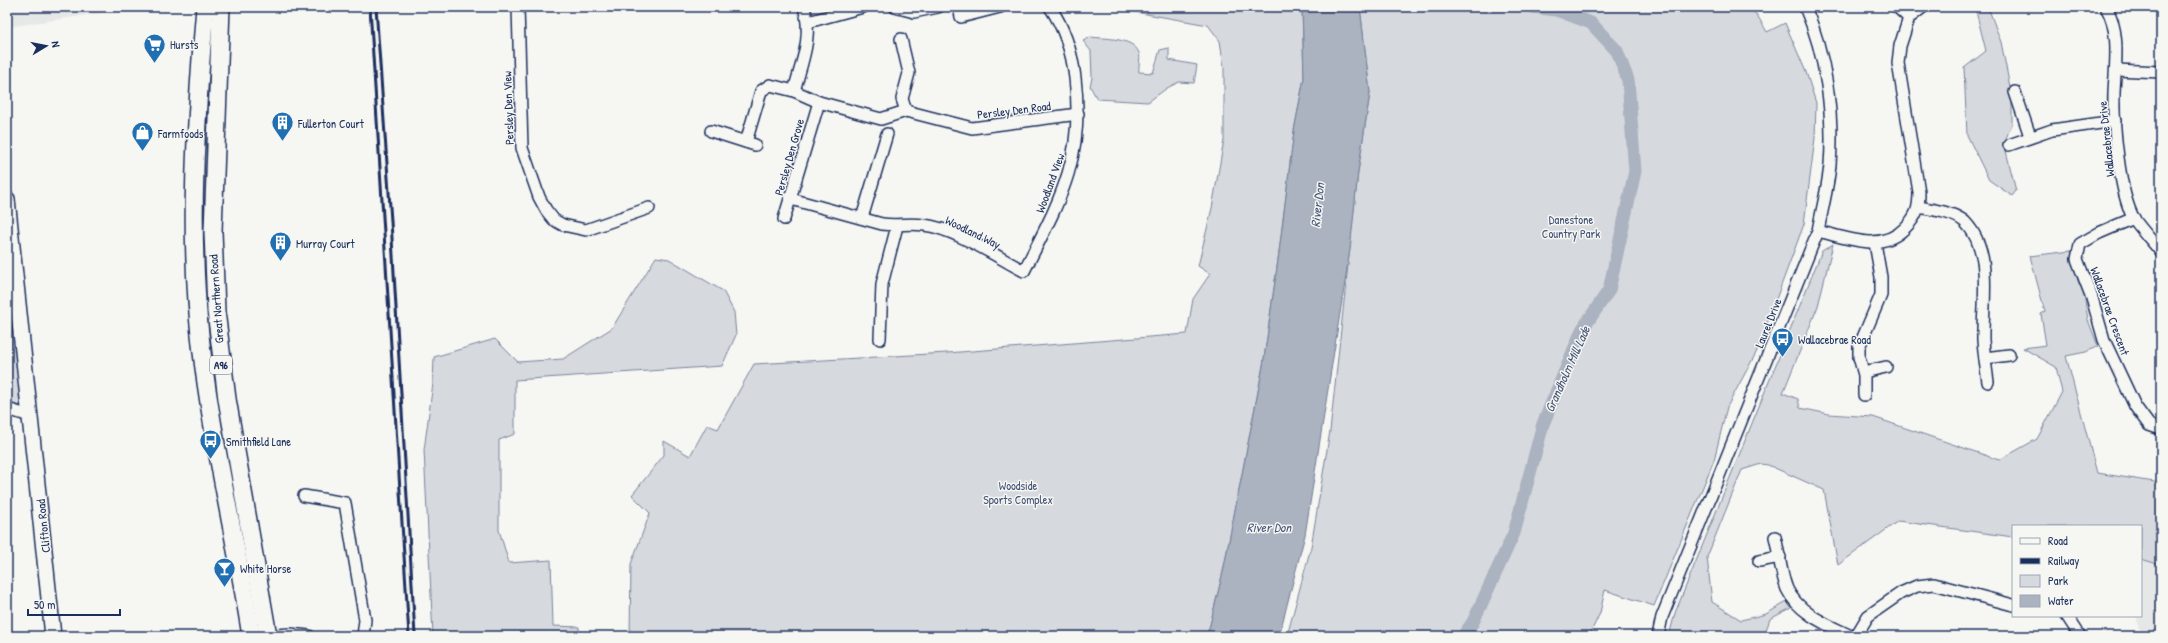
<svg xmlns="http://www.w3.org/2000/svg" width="2168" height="643" font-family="'Patrick Hand',sans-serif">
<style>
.built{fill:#e6e7e7}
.green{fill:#d6d9dd;stroke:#78849e}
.water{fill:#abb2c0;stroke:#717e99}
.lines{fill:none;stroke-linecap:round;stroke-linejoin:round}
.canal{stroke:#abb2c0;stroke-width:13}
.street-casing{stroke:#1b2f5e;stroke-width:14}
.secondary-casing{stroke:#1b2f5e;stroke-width:18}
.primary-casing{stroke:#1b2f5e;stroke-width:20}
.street{stroke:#f6f6f2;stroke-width:11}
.secondary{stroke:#f6f6f2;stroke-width:15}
.primary{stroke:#f6f6f2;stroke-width:17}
.rail{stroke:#1b2f5e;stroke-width:3}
.labels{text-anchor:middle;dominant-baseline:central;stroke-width:3;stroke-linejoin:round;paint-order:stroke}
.shield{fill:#f6f6f2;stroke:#5d6b8a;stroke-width:1}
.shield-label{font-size:11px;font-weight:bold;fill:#1b2f5e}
.poi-label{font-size:12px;fill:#1b2f5e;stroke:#f6f6f2;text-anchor:start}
.street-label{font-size:12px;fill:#1b2f5e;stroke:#f6f6f2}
.park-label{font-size:12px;fill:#405177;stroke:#f6f6f2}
.water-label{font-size:13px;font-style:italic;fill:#46567b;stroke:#f6f6f2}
</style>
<rect width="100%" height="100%" fill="#f6f6f2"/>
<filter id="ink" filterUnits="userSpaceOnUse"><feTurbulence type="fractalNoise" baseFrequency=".025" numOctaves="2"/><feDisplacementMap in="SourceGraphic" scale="8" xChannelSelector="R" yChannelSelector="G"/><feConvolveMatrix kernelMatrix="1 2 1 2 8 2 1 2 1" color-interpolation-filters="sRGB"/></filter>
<g filter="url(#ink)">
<g class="built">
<path d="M7,7H140L7,27Z"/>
<path d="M2141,559L2161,565V636H2142L2136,616H2141Z"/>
</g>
<g class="green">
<path d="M1107,7H1302L1304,78L1294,131L1278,260L1263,366L1223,572L1210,625L1206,636H630L631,564L650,513L632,495L664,455V441L690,456L707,425L718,429L754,364L947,353L1187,334L1193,299L1210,274L1198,266L1212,208L1224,140V68L1220,41L1208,25Z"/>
<path d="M1360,7H1746L1757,15L1767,32L1785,23L1806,72L1816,103L1815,138L1804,224L1756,353L1727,407L1714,460L1654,606L1605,590L1600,613L1589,636H1287L1311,547L1330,431L1358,172L1370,93Z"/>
<path d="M1975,7H1988L2001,42L2012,97V124L2004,143L2016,191L2012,196L1989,180L1967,135L1964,68L1986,51Z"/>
<path d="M1091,37C1105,39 1133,37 1139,53C1141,58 1138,67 1139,72L1153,73L1160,50L1169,48V60L1197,65L1194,83L1179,82L1167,88L1148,102L1097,99L1090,86L1092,78L1091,51L1083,41Z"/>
<path d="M1833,244L1818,306L1783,393L1798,399L1800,408L1829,414L1873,417L1999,460L2037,439L2062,392L2056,367L2023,348L2046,345L2041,314L2045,312L2030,256L2071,251L2078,281L2084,294L2088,320L2098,346L2086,352L2066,356L2097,473L2161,483V565L2141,559V526H2013V537L1898,521L1838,565L1824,490L1768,465L1761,464L1742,470L1707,557L1712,602L1741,620L1766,614L1787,602L1791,608L1770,619L1764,636H1669L1675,613L1822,251Z"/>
<path d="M656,257L669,259L723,291L734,312L736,335L722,366L515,380V434L499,440V530L509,563L551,560L553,626L579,627V636H433L424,450L433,383L434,357L495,339L518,362L563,359L612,328Z"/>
<path d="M16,282L30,416L7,409V287Z"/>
</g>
<path class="water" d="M1302,7H1360L1370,93L1358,172L1350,250L1305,535L1279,636H1206L1210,625L1223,572L1263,366L1278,260L1294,131L1304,78Z"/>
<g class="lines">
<path class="canal" d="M1463,636L1473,622L1514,533L1543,424L1582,330L1609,290L1635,171L1628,80L1617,51L1591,23L1556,10L1533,7"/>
<defs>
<g id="street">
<path d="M518,7L522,148L539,197L546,210L554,220L563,225L586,230L649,208"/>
<path d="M895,7L914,12L938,7"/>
<path d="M959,7L961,17L1000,7"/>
<path d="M1897,7L1909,18"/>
<path d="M2106,7C2121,32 2115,66 2114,93C2113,123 2119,193 2134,219C2142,230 2152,241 2161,252"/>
<path d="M808,22L863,7"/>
<path d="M901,39L909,73L902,99L906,111"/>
<path d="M2116,70L2161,72"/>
<path d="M794,91C802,61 813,37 804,7"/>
<path d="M2015,92L2030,136"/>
<path d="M711,131L755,145"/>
<path d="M746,142L761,91L770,85L794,91L819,102L881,119L906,111L972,128L1078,114"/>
<path d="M2009,145L2052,130L2115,121"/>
<path d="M791,199L882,224C896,226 910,223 924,225C954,228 997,257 1024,271C1059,202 1085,159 1075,78C1072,52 1065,29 1050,7"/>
<path d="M1919,207C1933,210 1954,212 1965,222C1994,252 1982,303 1983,340C1984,354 1986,368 1988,382"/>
<path d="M862,218L887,134"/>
<path d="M2134,218L2099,233L2080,244L2077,259L2092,298L2104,340L2135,406L2149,425L2161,429"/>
<path d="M784,219L819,102"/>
<path d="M1818,231C1847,238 1881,253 1905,228C1917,216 1919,208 1919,192L1898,63L1900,46L1909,18L1923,7"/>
<path d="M880,339L882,284L897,226"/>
<path d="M1985,358L2009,355"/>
<path d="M1864,372L1886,367"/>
<path d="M1864,395V375L1859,357V347L1881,295V277L1875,243"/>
<path d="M7,409L30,416"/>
<path d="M304,496L345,503L365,620L363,636"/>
<path d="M1775,537C1779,552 1781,575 1787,589C1799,614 1828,625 1851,636"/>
<path d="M1759,561L1780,557"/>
<path d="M2067,616L2080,636"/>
<path d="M263,636L290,634L309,636"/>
<path d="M1658,636L1662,617L1818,231C1822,209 1828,187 1830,165C1834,113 1826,55 1805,7"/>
<path d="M1856,636L1868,616L1901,593L1917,586L1934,584L2013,605"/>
</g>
<path id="secondary" d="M7,199L53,636"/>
<g id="primary">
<path d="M205,7C196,118 188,233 201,344C212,442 236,538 251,636"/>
<path d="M221,7L213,231L216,311L227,399L268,636"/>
</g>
</defs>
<use href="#street" class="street-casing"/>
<use href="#secondary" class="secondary-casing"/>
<use href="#primary" class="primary-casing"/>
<use href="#street" class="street"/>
<use href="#secondary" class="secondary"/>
<use href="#primary" class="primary"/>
<g class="rail">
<path d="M370,7L409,636"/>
<path d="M376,7L391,221L415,636"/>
</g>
</g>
</g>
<defs>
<symbol id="supermarket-pin" viewBox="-11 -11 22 30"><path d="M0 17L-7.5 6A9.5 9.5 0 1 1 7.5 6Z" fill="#1f6fb2" stroke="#f6f6f2"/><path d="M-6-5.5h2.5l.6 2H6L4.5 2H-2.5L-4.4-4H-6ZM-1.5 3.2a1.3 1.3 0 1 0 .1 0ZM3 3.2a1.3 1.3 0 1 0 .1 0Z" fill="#fff"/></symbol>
<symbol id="building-pin" viewBox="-11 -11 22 30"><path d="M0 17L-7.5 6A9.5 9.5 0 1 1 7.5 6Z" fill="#1f6fb2" stroke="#f6f6f2"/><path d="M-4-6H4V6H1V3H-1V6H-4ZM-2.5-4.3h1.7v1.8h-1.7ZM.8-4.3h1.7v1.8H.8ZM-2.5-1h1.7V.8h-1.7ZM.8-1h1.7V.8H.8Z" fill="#fff"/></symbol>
<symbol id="shop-pin" viewBox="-11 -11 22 30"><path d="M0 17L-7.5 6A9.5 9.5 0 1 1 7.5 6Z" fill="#1f6fb2" stroke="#f6f6f2"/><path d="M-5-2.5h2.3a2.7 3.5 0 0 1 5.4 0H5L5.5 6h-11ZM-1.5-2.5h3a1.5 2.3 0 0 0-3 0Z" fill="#fff"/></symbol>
<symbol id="bus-pin" viewBox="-11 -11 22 30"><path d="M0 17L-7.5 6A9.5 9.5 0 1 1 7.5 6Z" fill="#1f6fb2" stroke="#f6f6f2"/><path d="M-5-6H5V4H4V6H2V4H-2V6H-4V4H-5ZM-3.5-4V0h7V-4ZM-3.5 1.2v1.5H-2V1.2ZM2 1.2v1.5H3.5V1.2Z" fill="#fff"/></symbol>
<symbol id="bar-pin" viewBox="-11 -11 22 30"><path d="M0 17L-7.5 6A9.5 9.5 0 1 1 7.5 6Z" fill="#1f6fb2" stroke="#f6f6f2"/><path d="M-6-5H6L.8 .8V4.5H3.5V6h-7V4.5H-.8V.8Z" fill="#fff"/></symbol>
</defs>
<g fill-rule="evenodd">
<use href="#supermarket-pin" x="142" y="32" width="25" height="34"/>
<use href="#building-pin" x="270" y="110" width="25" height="34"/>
<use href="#shop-pin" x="130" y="120" width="25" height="34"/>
<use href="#building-pin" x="268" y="230" width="25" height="34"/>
<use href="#bus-pin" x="1770" y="326" width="25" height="34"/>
<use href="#bus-pin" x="198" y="428" width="25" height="34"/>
<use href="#bar-pin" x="212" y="556" width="25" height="34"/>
</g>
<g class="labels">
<rect class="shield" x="210" y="356" width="22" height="18" rx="3"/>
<g class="shield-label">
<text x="221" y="365">A96</text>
</g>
<g class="poi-label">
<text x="170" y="44">Hursts</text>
<text x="298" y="123">Fullerton Court</text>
<text x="158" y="133">Farmfoods</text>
<text x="296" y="243">Murray Court</text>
<text x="1798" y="339">Wallacebrae Road</text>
<text x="226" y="441">Smithfield Lane</text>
<text x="240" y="568">White Horse</text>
</g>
<g class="street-label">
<text transform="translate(508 108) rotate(-92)">Persley Den View</text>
<text transform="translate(1014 110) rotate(-7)">Persley Den Road</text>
<text transform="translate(2106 139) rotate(-96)">Wallacebrae Drive</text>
<text transform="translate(789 157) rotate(-74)">Persley Den Grove</text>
<text transform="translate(1050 183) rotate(-70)">Woodland View</text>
<text transform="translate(973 232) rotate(26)">Woodland Way</text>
<text transform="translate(216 299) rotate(-94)">Great Northern Road</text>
<text transform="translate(2110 311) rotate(70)">Wallacebrae Crescent</text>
<text transform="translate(1768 323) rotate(-68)">Laurel Drive</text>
<text transform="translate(43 526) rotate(-96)">Clifton Road</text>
</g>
<g class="park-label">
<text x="1571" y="219">Danestone<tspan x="1571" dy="14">Country Park</tspan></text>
<text x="1018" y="485">Woodside<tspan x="1018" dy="14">Sports Complex</tspan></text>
</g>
<g class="water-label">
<text transform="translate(1317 205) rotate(-84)">River Don</text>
<text transform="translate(1567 369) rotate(-66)">Grandholm Mill Lade</text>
<text x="1269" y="527">River Don</text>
</g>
</g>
<rect width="2168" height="643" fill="none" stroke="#f6f6f2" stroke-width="24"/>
<rect x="12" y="12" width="2144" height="619" fill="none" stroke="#1b2f5e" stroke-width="1.5" filter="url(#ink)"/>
<rect x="2012" y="525" width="130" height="92" fill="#f6f6f2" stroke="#9ea6b7"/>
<rect x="2020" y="538" width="20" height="6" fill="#f6f6f2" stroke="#9ea6b7"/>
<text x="2048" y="545" font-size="12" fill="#1b2f5e">Road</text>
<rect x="2020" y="558" width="20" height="6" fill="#1b2f5e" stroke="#9ea6b7"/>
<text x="2048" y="565" font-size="12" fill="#1b2f5e">Railway</text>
<rect x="2020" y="575" width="20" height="12" fill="#d6d9dd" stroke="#9ea6b7"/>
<text x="2048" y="585" font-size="12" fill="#1b2f5e">Park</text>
<rect x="2020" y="595" width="20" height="12" fill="#abb2c0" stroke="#9ea6b7"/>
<text x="2048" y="605" font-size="12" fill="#1b2f5e">Water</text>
<g transform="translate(46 46) rotate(80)" stroke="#f6f6f2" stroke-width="3" paint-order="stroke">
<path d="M0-3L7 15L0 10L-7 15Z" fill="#1b2f5e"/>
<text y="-6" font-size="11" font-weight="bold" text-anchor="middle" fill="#1b2f5e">N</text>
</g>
<path d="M28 609v6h92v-6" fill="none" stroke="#1b2f5e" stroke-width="2"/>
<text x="34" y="609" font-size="12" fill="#1b2f5e" stroke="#f6f6f2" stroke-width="3" paint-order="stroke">50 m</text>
</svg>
